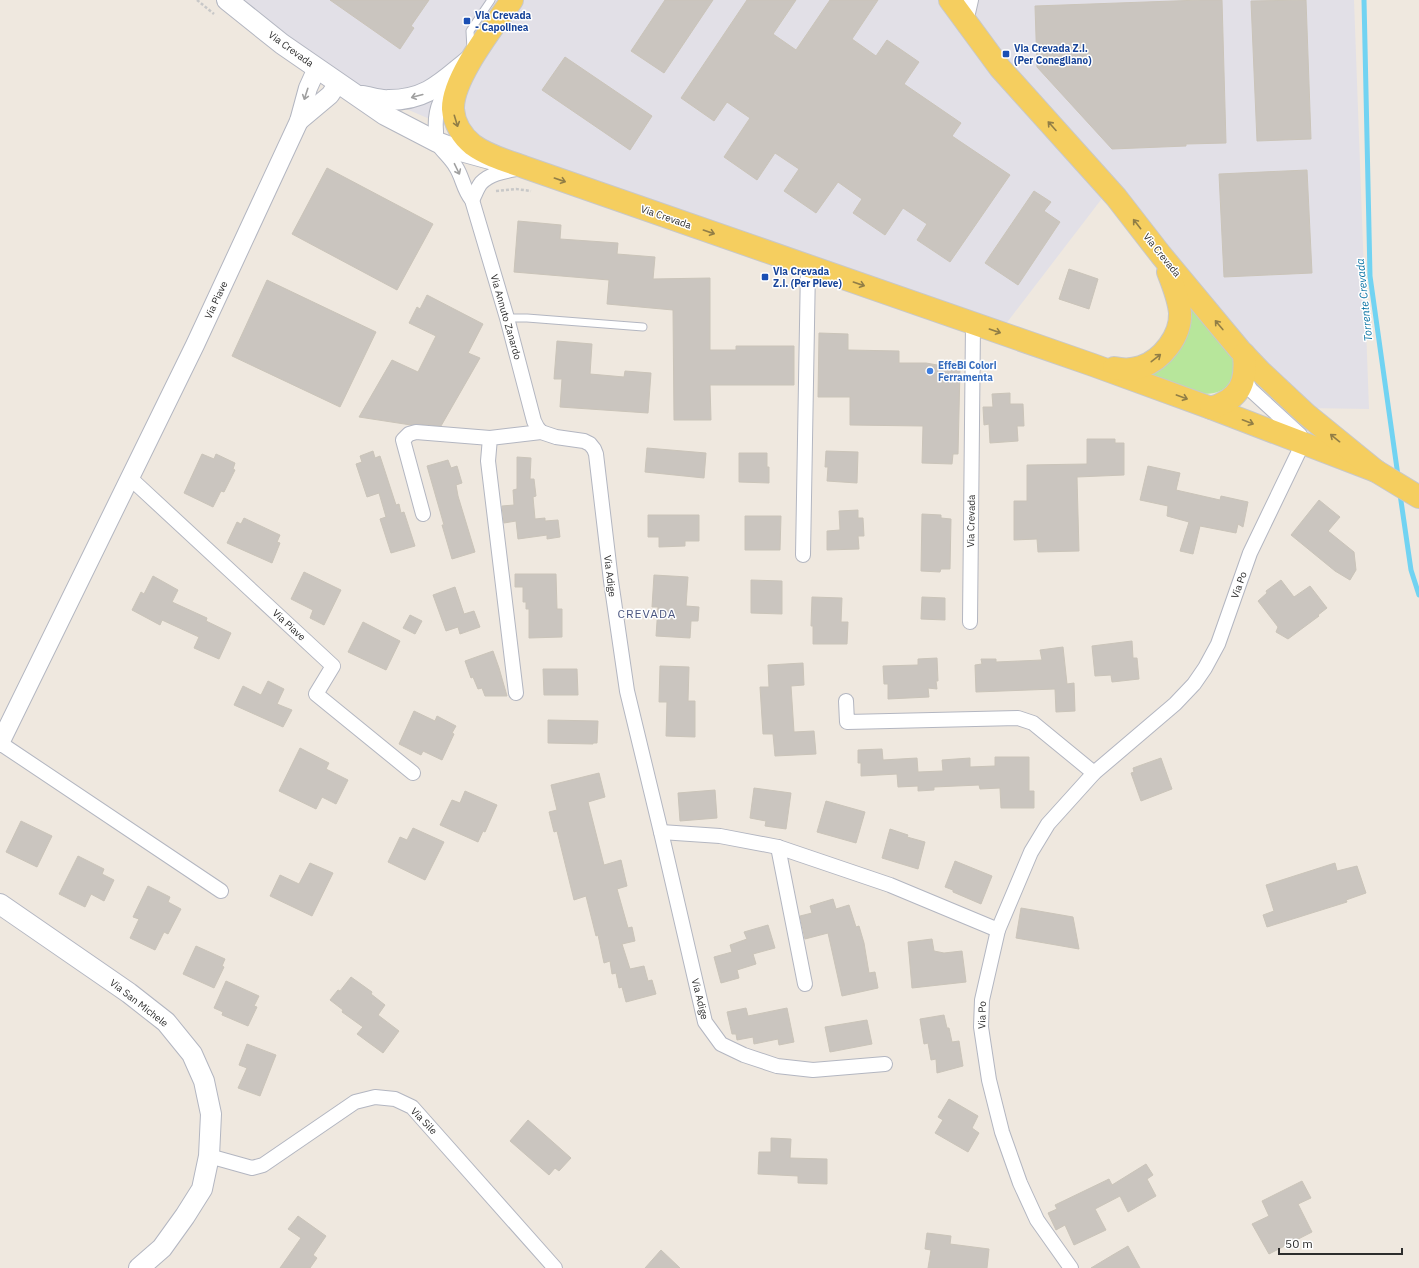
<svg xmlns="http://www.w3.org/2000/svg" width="1419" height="1268" font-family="'IBM Plex Sans',sans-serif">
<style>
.industrial{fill:#e2e0e7}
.green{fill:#b7e69b}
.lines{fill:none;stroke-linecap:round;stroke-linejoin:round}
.stream{stroke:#71d3f2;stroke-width:5}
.building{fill:#cac5bf;stroke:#cac4b9}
.service-casing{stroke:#b3b6c1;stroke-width:9}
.minor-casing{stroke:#b3b6c1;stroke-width:16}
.tertiary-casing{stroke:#b3b6c1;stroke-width:20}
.secondary-casing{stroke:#b3b6c1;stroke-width:22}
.primary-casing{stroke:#c8c8c8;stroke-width:24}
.path{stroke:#c8c8c8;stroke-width:2.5;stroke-dasharray:3 2;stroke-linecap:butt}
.service{stroke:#fff;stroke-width:7}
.minor{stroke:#fff;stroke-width:14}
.tertiary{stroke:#fff;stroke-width:18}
.secondary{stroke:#fff;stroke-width:20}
.primary{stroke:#f5ce5f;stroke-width:22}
.oneway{stroke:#a0a0a0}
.oneway2{stroke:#917e46}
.transit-dot{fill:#1a4fb4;stroke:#fff;stroke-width:1.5}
.shop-dot{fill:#3f7fe0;stroke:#fff;stroke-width:1.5}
.labels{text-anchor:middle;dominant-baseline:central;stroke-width:3;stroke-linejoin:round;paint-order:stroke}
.transit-label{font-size:10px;font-weight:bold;fill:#164399;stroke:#fff;text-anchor:start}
.street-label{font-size:10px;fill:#2d2d2d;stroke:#fff}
.shop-label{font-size:10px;font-weight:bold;fill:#366cbe;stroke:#fff;text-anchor:start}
.water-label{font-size:11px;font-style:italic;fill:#0a73a4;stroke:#fff}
.quarter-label{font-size:12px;letter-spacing:1px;fill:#4b5680;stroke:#fff}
</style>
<rect width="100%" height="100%" fill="#efe8df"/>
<path class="industrial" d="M237,0H1354L1369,409L1305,408L1110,188L1002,329L488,144L369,93Z"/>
<path class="green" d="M1191,304L1234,360C1236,383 1223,397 1200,393L1150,375L1188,332L1191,320Z"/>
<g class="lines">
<g class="stream">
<path d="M1364,0L1370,276L1398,476"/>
<path d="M1400,494L1411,570L1419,595"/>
</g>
</g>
<g class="building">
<path d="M330,0H429L411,26L414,28L400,49Z"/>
<path d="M665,0H713L664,73L631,51Z"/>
<path d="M747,0H796L773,34L796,50L830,0H878L852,39L876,56L887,40L919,62L904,84L961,123L952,136L1010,175L950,262L917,240L927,224L903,208L885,235L853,213L862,199L838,182L816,213L784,191L799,169L775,153L757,180L724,157L750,118L727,102L714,121L681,98Z"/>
<path d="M1201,0H1222L1226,143L1186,144V146L1112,149L1037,67L1035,6Z"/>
<path d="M1306,0L1311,139L1257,141L1251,1Z"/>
<path d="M565,57L652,116L630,150L542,90Z"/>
<path d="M327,168L433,224L397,290L292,234Z"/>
<path d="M1307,170L1312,273L1224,277L1219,174Z"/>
<path d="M1034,191L1051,202L1044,211L1060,222L1018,285L985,263Z"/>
<path d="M518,221L561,225L560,239L618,243L617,254L655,257L653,279L710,278V350H736V346H794V385H710L711,420H674L673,310L607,304L609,280L514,272Z"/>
<path d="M1069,269L1098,279L1089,309L1059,299Z"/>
<path d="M267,280L376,332L340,407L232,356Z"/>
<path d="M427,295L483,324L468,353L480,358L441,426L417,424L411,425L359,417L392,360L418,372L436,336L409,323L417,307L420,309Z"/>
<path d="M819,333L848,334V350L899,351V363H926L960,369L958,454H953L952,464L922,463L923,426L850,425V397H818Z"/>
<path d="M557,341L592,344L590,374L624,377L625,371L651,373L648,413L560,407L562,379H554Z"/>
<path d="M1010,393V404H1023L1024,426H1017L1018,441L990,443L989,424L984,425L983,407H993L992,394Z"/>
<path d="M1087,439H1115V443H1124V475L1077,477L1079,551L1038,552L1037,539L1014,540V501H1027V465L1087,464Z"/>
<path d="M647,448L706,453L704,478L645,472Z"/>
<path d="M373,451L375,458L380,456L396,505L399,504L401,513L404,512L415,546L391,553L380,519L386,517L379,493L367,497L356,464L362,462L360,456Z"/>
<path d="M826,451L858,452L857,483L827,481L828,467H825Z"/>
<path d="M739,453H767V467H769V483L739,482Z"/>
<path d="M202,454L214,459L216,454L235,463L233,469L235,470L224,492L221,491L213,507L184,493Z"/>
<path d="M517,457L531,458L530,479H534L536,496L533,497L535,519L545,518V521L558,520L560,537L547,539V535L518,539L516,521L504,523L502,506L514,505L513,490L517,489Z"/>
<path d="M448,460L451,468L457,466L462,483L456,485L458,496L475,552L452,559L442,525H444L427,466Z"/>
<path d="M1148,466L1180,473L1176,490L1220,500L1221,496L1248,502L1243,527L1238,524L1236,533L1200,526L1193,554L1180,551L1189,522L1167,516L1168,506L1140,500Z"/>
<path d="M1319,500L1340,517L1328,531L1354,552L1356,570L1350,580L1335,571L1291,535Z"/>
<path d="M858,510V518H863L864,536H858L859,549L827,550V531L840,530L839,511Z"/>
<path d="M922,514L941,515V518L951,519L950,569H941L940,572L921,571Z"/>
<path d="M648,515H699V541H685V546L659,547V537H648Z"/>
<path d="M745,516H781L780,550H745Z"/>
<path d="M244,518L280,535L277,542L280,543L272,563L227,543L237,522L241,524Z"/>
<path d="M304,572L341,590L324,625L310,618L313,610L291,599Z"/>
<path d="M515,574H556L557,609H562V637L529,638V609H526V602H523V587H515Z"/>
<path d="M654,575L688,577L686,606L699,607L698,621H691L690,638L656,636L658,607H652Z"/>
<path d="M153,576L178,590L172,602L207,618L206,621L231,633L219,659L194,648L199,637L162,620L160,625L132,610L141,592L144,594Z"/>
<path d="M751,580L782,581V614L751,613Z"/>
<path d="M1281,580L1294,597L1310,586L1327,608L1318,615L1319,616L1288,639L1276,632L1278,627L1258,601L1267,593L1266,591Z"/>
<path d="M455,587L464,614L474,611L480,627L460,634L458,627L446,631L433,595Z"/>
<path d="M812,597L842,598L841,622H848L847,644H813V626H811Z"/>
<path d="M922,597L945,598V620L921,619Z"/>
<path d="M410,615L422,621L415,634L403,628Z"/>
<path d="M363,622L400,641L386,670L348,652Z"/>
<path d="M1132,641L1133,658H1137L1139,679L1112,682L1111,675L1095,676L1092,646Z"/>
<path d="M1063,647L1067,684L1074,683L1075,711L1056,712L1055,689L976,692L975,665L982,664L981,659H996V662L1042,660L1040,650Z"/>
<path d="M493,651L499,668L507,696H485L482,688L478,689L473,677L471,678L465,661Z"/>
<path d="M937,658L938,681H936L937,689L928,688L929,697L888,699V684H884L883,666L918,665V659Z"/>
<path d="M803,663L804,685L791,686L794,732L814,731L816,754L775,756L773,734H763L760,687H769L768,665Z"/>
<path d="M660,666L689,667L688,701H695V737L666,736L667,702H659Z"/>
<path d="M543,669H577L578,695H544Z"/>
<path d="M268,681L284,689L277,704L292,710L283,727L234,705L243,686L261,695Z"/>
<path d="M414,711L435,721L437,716L456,726L452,733L454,734L442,760L423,751L421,755L399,744Z"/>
<path d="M548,720L598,721L597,743H593V744L548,743Z"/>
<path d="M300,748L329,763L326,769L348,780L336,804L322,797L316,809L279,791Z"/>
<path d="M882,749L883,760L917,758L918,772L943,771L942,760L970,758V767L995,766V757H1029V791H1034V808H1001L1000,788L980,789L979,785L934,787V790L918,791V786L898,787L897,774L861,776V763H858V750Z"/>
<path d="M1161,758L1172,789L1141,801L1131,773L1134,772L1133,768Z"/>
<path d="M599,773L605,797L588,802L604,865L621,860L627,886L617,889L628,928L632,927L635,941L622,944L630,969L644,966L648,981L652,980L656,994L626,1002L622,987L619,988L616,973L612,974L610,961L604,963L598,935L596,936L586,896L574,900L557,831L554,832L549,812L557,810L551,785Z"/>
<path d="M754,788L791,793L786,829L765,826L766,821L750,818Z"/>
<path d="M715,790L717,818L680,821L678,793Z"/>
<path d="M465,791L497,805L485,832L483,831L478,842L440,825L452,800L460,803Z"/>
<path d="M826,801L865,812L856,843L817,832Z"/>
<path d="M21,821L52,836L37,867L6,852Z"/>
<path d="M413,828L444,842L425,880L388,862L400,837L407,840Z"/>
<path d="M890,829L908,835L907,837L925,842L918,869L882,858Z"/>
<path d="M78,856L104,869L102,874L114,880L104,901L91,894L85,907L59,894Z"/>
<path d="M955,861L992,876L981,904L953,892V890L945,887Z"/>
<path d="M310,863L333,873L312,916L270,896L280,875L299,884Z"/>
<path d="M1335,863L1337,871L1357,866L1366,893L1346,900L1347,902L1267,927L1263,915L1274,911L1266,885Z"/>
<path d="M148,886L170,897L168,902L181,909L168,934L164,932L155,950L130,938L139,919L133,917Z"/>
<path d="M833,899L836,909L849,905L856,927L859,926L864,943L869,973L875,972L878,988L842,996L828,933L805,939L800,916L812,913L810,906Z"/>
<path d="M1021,908L1073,917L1079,949L1016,938Z"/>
<path d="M768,925L775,948L753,954L756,964L737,970L739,978L721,983L714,957L732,952L730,945L747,939L744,932Z"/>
<path d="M932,939L934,951L944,953L962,951L966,982L912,988L908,942Z"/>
<path d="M196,946L225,959L222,966L224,967L214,988L183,974Z"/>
<path d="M351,977L372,992L371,994L385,1005L378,1015L399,1031L383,1053L357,1034L363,1027L342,1012L343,1010L330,1000L338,990L340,991Z"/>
<path d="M226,981L259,996L254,1006L257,1007L248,1026L222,1015L223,1012L214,1008Z"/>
<path d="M746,1008L748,1016L787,1008L794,1042L779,1045L778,1039L754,1044L753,1037L737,1040L736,1034H732L727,1012Z"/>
<path d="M944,1015L947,1028H949L952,1042L959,1041L963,1066L937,1073L936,1059L931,1060L928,1043L924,1044L920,1019Z"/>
<path d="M867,1020L872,1044L830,1052L825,1027Z"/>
<path d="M247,1044L276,1055L260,1096L238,1088L247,1068L239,1065Z"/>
<path d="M949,1099L978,1116L972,1128L979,1133L968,1152L935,1133L943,1120L938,1117Z"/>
<path d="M528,1120L571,1158L559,1171L555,1168L549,1175L510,1141Z"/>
<path d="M771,1138L791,1139L790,1158L827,1159V1184L798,1183V1176L758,1174L759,1152H771Z"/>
<path d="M1146,1164L1153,1175L1147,1179L1156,1196L1128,1212L1120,1196L1095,1209L1106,1230L1074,1245L1065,1225L1056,1230L1048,1213L1057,1209L1055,1205L1109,1179L1112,1185Z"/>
<path d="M1302,1181L1311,1198L1298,1204L1312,1232L1269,1254L1252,1224L1269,1216L1262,1201Z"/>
<path d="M298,1216L326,1236L313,1255L317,1258L310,1268H280L301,1238L288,1229Z"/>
<path d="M927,1233L951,1236L950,1244L989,1249L987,1268H928L931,1250L925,1249Z"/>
<path d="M1128,1246L1140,1268H1091L1111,1256Z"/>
<path d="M661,1250L680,1268H645Z"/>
</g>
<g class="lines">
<defs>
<g id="service">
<path d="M471,49L470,31L491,0"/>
<path d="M507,318H527L643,327"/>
</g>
<g id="minor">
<path d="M966,22L971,0"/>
<path d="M456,78C442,96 434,107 436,131C436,134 436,140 437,143C442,151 451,158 456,167C463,178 463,189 472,200L507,318L534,421L537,427L541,432"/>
<path d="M472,200C475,195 477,188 481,183C492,172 508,171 522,168"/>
<path d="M129,477L333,666L316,694L413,773"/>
<path d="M423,514L403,440L409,434L416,432L490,438"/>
<path d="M803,555L808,267"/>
<path d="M970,622L973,324"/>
<path d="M516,693L488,461L490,438L541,432L556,437L584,441L590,444L594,449L596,454L611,581L627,691L661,832L705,1022L721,1044L744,1055L777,1066L813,1070L885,1064"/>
<path d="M846,701L847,722L1018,718L1033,723L1094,773"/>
<path d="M0,743L221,891"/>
<path d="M661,832L720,836L778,847L890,885L998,930"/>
<path d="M778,847L805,984"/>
<path d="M209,1156L252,1168L263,1165L355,1102L375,1097L395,1099L412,1107L555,1268"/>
<path d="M1071,1268L1037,1220L1020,1183L1002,1132L989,1080L981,1027L982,1000L998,930L1031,852L1048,824L1094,773L1175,704L1194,684L1205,668L1218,644L1250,553L1303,443L1300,435L1251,390L1244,379"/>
</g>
<g id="tertiary">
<path d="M299,121L330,95L338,83"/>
<path d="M0,743L195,345L299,121L308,88L317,68"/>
</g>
<g id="secondary">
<path d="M227,0L282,44L385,115L437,142L461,151L490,159"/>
<path d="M362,96C370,97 380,101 389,100C428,100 443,81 472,58"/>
<path d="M0,904L129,993L166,1022L192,1054L204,1081L211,1114L209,1156L202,1189L185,1216L162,1248L139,1268"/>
</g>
<g id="primary">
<path d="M512,0C495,25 452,78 453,109C454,123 462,136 473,145C488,156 507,161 524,167L1093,365L1211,408L1376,471"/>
<path d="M950,0L1000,68L1116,197L1161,255L1240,350L1261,372L1306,414L1376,471L1419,497"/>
<path d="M1114,368C1123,370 1132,370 1141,367C1162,360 1181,336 1180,313C1179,299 1173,285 1168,272"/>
<path d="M1211,408C1240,399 1247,383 1244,354"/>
</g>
</defs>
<use href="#service" class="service-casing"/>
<use href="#minor" class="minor-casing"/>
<use href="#tertiary" class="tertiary-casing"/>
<use href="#secondary" class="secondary-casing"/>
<use href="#primary" class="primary-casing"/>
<g class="path">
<path d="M197,0L214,14"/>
<path d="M496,191L516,189L531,191"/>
</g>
<use href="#service" class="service"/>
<use href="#minor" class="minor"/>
<use href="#tertiary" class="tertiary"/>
<use href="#secondary" class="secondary"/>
<use href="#primary" class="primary"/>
</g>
<defs><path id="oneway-shaft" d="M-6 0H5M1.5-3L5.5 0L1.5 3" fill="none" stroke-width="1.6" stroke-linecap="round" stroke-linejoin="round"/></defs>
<g class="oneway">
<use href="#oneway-shaft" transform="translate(306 94) rotate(108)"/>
<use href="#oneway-shaft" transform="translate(417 96) rotate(165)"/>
<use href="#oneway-shaft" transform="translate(457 169) rotate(64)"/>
</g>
<g class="oneway2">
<use href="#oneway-shaft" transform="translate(456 121) rotate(73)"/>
<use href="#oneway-shaft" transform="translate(1052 126) rotate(-132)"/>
<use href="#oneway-shaft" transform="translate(560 180) rotate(19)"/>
<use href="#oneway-shaft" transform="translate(1137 224) rotate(-128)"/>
<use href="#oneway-shaft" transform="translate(709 232) rotate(19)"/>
<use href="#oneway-shaft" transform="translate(859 284) rotate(19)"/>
<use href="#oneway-shaft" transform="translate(1219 325) rotate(-130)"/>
<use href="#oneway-shaft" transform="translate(995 331) rotate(19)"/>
<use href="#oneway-shaft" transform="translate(1156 358) rotate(-38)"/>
<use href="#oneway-shaft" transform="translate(1182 397) rotate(20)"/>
<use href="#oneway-shaft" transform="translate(1248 422) rotate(21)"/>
<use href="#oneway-shaft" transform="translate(1335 438) rotate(-141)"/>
</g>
<g class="transit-dot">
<rect x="463" y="17" width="8" height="8" rx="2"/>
<rect x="1002" y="50" width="8" height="8" rx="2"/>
<rect x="761" y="273" width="8" height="8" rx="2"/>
</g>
<circle class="shop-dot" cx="930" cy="371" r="4"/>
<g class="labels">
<g class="transit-label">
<text x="475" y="15">Via Crevada<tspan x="475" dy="12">- Capolinea</tspan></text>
<text x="1014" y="48">Via Crevada Z.i.<tspan x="1014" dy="12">(Per Conegliano)</tspan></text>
<text x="773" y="271">Via Crevada<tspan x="773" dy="12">Z.i. (Per Pieve)</tspan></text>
</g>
<g class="street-label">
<text transform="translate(291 49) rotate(36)">Via Crevada</text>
<text transform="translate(666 217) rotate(19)">Via Crevada</text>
<text transform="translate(1162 255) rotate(51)">Via Crevada</text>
<text transform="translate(216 300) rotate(-65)">Via Piave</text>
<text transform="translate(506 317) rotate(74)">Via Annuto Zanardo</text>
<text transform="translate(971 521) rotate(-89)">Via Crevada</text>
<text transform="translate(610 576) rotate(83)">Via Adige</text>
<text transform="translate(1239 585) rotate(-70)">Via Po</text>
<text transform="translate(289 625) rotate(43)">Via Piave</text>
<text transform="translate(700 999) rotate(76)">Via Adige</text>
<text transform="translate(139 1003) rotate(38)">Via San Michele</text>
<text transform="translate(982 1015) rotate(-89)">Via Po</text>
<text transform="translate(424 1121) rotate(46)">Via Sile</text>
</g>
<g class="shop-label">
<text x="938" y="365">EffeBi Colori<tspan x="938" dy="12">Ferramenta</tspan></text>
</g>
<g class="water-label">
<text transform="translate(1364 300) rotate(-96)">Torrente Crevada</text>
</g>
<g class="quarter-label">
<text x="647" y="613">CREVADA</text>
</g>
</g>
<path d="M1279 1248v6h123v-6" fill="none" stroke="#2d2d2d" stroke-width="2"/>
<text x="1285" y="1248" font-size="12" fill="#2d2d2d" stroke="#ffffff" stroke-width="3" paint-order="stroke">50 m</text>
</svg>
